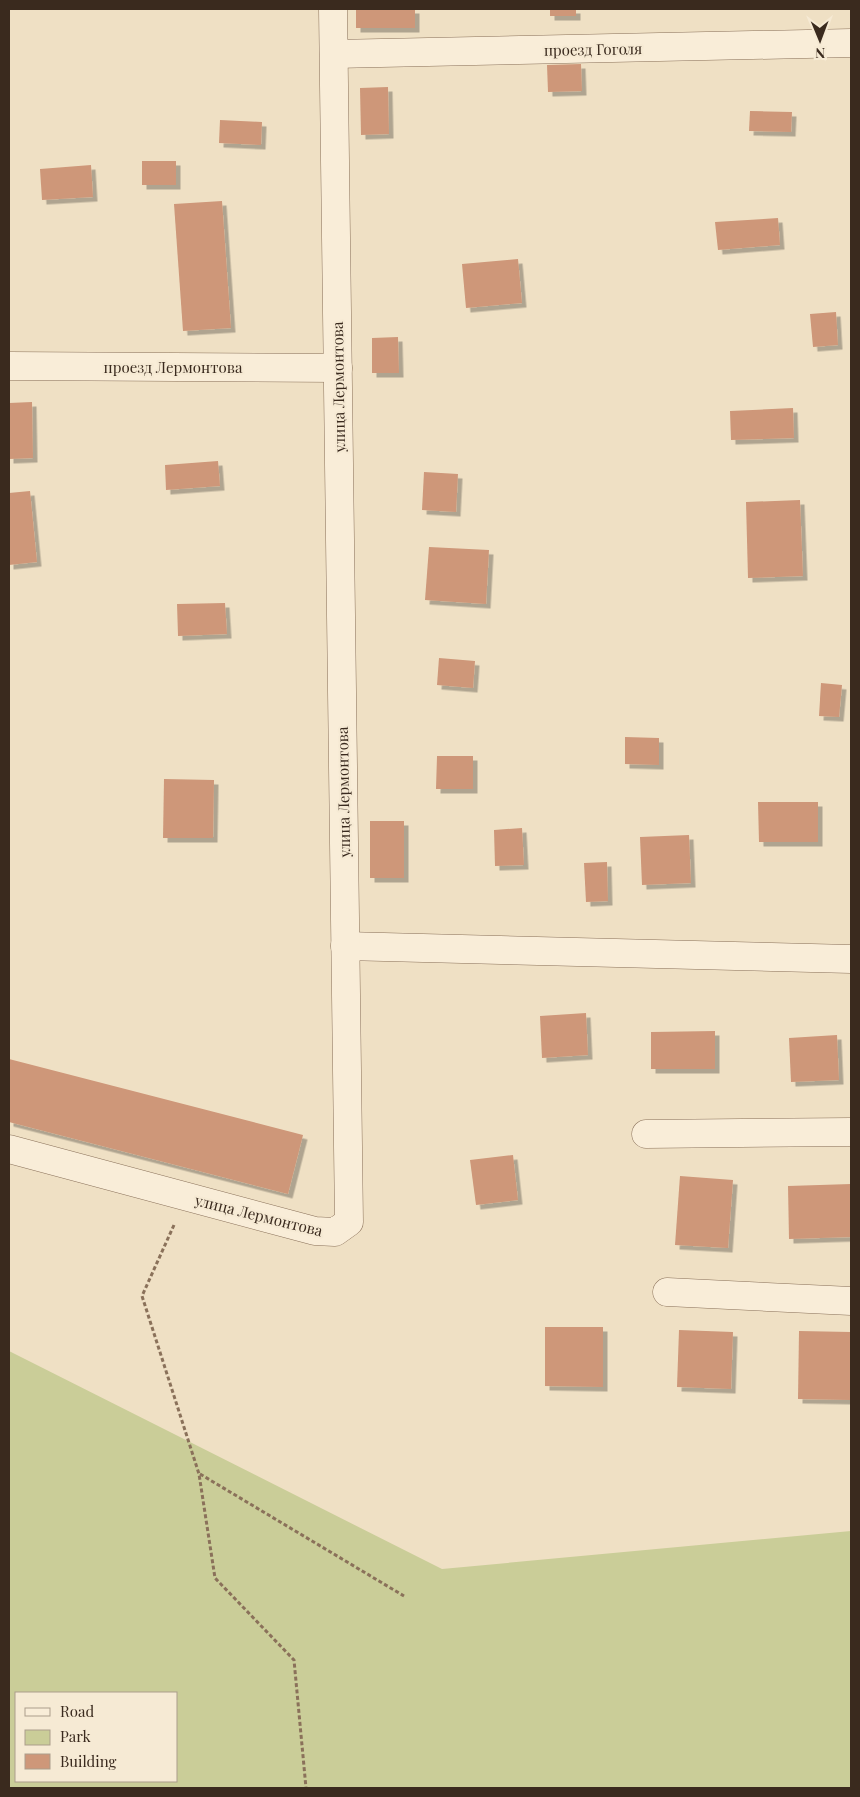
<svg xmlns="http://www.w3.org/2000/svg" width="860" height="1797" font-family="'Playfair Display',serif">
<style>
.green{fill:#cacd98;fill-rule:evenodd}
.building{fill:#ce9779;filter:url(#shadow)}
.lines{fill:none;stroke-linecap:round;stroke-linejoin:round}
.minor-casing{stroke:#8a715a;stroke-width:29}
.path{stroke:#8a715a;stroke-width:3;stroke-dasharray:4 2.5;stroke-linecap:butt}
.minor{stroke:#f9edd8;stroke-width:28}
.labels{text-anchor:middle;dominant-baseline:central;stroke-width:4.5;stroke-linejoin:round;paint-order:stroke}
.street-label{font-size:15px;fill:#3a2a1e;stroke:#f6ead4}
</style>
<defs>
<filter id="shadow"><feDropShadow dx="4.5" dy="4.5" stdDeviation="0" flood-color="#0004"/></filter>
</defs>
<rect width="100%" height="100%" fill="#efe0c4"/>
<path class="green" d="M9,1351L442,1569L851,1531V1788H9ZM16,1693H176V1781H16Z"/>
<g class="building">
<rect x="356" y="9" width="59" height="19"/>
<rect x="550" y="9" width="26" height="7"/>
<path d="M581,64L582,91L548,92L547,65Z"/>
<path d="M388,87L389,134L361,135L360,88Z"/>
<path d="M750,111L792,112L791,132L749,131Z"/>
<path d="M220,120L262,122L261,145L219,143Z"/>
<rect x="142" y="161" width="34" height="24"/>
<path d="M91,165L93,197L42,200L40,169Z"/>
<path d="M222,201L231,328L183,331L174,204Z"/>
<path d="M778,218L780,245L718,250L715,222Z"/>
<path d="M518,259L522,303L466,308L462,264Z"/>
<path d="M836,312L838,345L813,347L810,314Z"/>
<path d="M398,337L399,373H372V338Z"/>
<path d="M32,402L33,458L9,459V403Z"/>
<path d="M793,408L794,438L731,440L730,411Z"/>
<path d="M218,461L220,486L166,490L165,465Z"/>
<path d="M424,472L458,474L456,512L422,510Z"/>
<path d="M30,491L37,562L9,565V493Z"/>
<path d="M800,500L803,576L748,578L746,502Z"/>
<path d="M429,547L489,550L486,604L425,600Z"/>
<path d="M225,603L227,634L178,636L177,604Z"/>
<path d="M439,658L475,661L473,688L437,685Z"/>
<path d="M821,683L842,685L839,717L819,716Z"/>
<path d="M625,737L659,738V765L625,764Z"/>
<path d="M437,756H473V789H436Z"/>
<path d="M164,779L214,780L213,838H163Z"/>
<path d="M758,802H818V842H759Z"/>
<rect x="370" y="821" width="34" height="57"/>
<path d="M522,828L524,865L495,866L494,830Z"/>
<path d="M689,835L691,883L642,885L640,837Z"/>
<path d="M607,862L608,901L586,902L584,863Z"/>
<path d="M586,1013L588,1055L542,1058L540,1016Z"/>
<path d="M715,1031V1069H651V1032Z"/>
<path d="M837,1035L839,1080L791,1082L789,1038Z"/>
<path d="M9,1059L303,1135L288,1194L9,1122Z"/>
<path d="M513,1155L518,1200L476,1205L470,1160Z"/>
<path d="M680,1176L733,1180L728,1248L675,1245Z"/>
<path d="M851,1184V1237L789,1239L788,1186Z"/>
<path d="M545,1327H603V1387L545,1386Z"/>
<path d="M679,1330L733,1332L731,1389L677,1387Z"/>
<path d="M799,1331L851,1332V1400L798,1399Z"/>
</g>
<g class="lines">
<defs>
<g id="minor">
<path d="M334,54L851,43"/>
<path d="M9,366L338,368"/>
<path d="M345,946L851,959"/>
<path d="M646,1134L851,1132"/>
<path d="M9,1149L315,1231L335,1232L349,1222L333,9"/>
<path d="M667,1292L851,1301"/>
</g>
</defs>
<use href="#minor" class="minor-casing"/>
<g class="path">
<path d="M174,1225L142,1296L199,1474L215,1578L294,1660L306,1788"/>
<path d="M200,1474L404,1596"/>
</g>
<use href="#minor" class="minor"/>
</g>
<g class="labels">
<g class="street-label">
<text transform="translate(593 49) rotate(-1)">проезд Гоголя</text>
<text x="173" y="367">проезд Лермонтова</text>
<text transform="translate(338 387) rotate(-91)">улица Лермонтова</text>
<text transform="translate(343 792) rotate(-91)">улица Лермонтова</text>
<text transform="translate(259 1215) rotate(14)">улица Лермонтова</text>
</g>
</g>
<rect width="860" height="1797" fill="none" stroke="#3a2a1e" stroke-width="20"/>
<rect x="15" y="1692" width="162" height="90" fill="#f6ead4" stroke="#ab9d8b"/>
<rect x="25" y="1708" width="25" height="8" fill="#f9edd8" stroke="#ab9d8b"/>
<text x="60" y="1717" font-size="15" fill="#3a2a1e">Road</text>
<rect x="25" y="1730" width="25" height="15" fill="#cacd98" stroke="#ab9d8b"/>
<text x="60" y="1742" font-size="15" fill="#3a2a1e">Park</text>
<rect x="25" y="1754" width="25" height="15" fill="#ce9779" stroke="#ab9d8b"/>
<text x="60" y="1767" font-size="15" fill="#3a2a1e">Building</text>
<g transform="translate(820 40) rotate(179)" stroke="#f6ead4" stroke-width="4" paint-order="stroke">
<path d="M0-4L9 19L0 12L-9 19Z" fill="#3a2a1e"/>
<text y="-8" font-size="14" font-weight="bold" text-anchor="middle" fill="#3a2a1e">N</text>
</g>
</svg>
